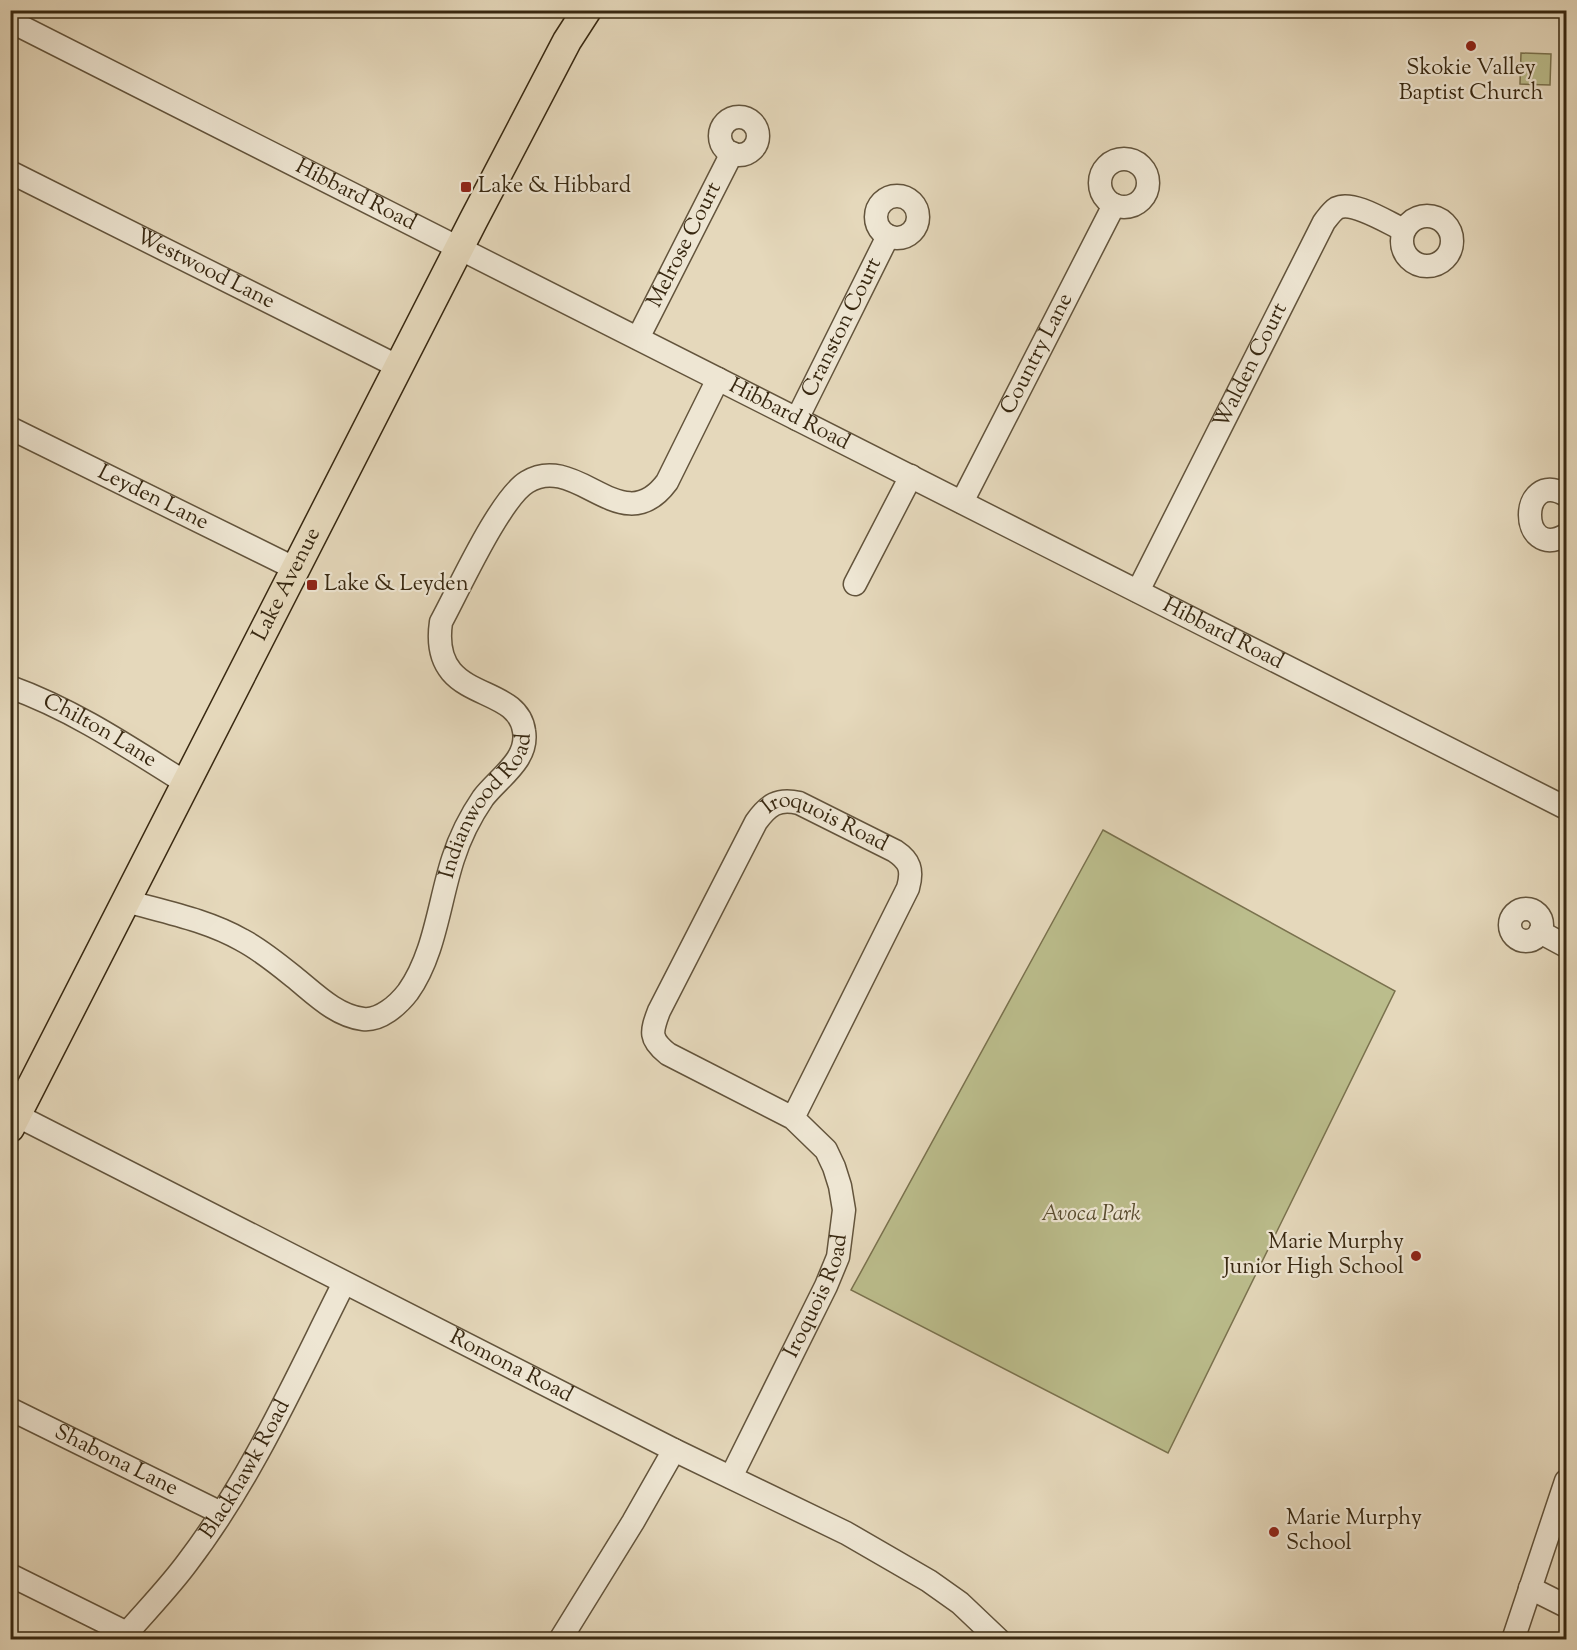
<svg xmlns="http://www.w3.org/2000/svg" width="1577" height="1650" font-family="'Sorts Mill Goudy',serif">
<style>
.green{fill:#bbbd8c;stroke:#7a724e;stroke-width:1.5}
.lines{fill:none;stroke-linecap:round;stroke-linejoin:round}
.minor-casing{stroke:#63543c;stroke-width:25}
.major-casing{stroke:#382811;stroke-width:31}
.minor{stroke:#eee6d3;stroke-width:22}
.major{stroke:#e5d8bb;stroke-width:28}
.poi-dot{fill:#8f2418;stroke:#eee6d3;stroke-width:2}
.labels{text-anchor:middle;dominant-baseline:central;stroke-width:4.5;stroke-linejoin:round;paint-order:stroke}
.poi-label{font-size:22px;fill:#382811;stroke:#eee6d3;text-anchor:start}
.street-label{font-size:22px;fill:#382811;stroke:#eee6d3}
.park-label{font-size:22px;font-style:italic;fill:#594d30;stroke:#eee6d3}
</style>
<rect width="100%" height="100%" fill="#e5d8bb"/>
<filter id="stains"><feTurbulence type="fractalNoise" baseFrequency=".00333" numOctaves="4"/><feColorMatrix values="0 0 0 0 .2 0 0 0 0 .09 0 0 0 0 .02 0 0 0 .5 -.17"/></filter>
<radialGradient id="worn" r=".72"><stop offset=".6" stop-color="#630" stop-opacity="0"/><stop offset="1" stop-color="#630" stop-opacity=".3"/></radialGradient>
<g class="green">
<path d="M1521,53L1551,54L1550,85L1520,84Z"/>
<path d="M1103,830L1395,991L1168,1453L851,1290Z"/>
</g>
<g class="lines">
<defs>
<g id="minor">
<path id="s1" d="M10,21L1566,808"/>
<circle cx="739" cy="136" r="19"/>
<circle cx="1124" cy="183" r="24"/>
<path id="s2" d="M10,172L399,367"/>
<circle cx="897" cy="217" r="21"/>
<circle cx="1427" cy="241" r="25"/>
<path id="s3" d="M638,338L732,153"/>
<path id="s4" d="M797,419L888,236"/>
<path id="s5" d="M10,428L296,569"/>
<path d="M1566,495C1518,468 1518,562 1566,535"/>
<path id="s6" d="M962,502L1114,205"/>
<path d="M855,584L911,476"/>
<path id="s7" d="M1138,591L1324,222C1328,217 1332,211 1337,208C1353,200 1388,223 1404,230"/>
<path id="s8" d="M10,687C74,710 130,748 186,783"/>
<path id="s9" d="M126,901C165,912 207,920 242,940C261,950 278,964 294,977C314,993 336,1016 363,1019C380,1021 398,1005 408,992C435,954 439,902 453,859C460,837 470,817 483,798C498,778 529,760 524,731C517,681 429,705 441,622C458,591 500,498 527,482C577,451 622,543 667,482L718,379"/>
<circle cx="1526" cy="925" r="16"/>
<path d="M1540,932L1566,946"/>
<path id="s10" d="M10,1112L674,1450L846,1533L929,1581L960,1603L999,1640"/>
<path id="s11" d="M10,1409L221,1513"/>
<path id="s12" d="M731,1477L826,1286L838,1257L844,1210L840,1186L834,1167L826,1150L793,1118L668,1054C649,1039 651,1032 659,1011L756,822C768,805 778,798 799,803L895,851C910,861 913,870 908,888L793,1118"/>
<path d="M10,1575L127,1633"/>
<path d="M1530,1588L1566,1606"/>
<path id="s13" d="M121,1640C143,1614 167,1590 187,1563C252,1478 296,1378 344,1283"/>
<path d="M560,1640L633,1522L674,1450"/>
<path d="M1513,1640L1566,1481"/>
</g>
<g id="major">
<path id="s14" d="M10,1128L473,221L567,41L587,10"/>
</g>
</defs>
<use href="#minor" class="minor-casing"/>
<use href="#major" class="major-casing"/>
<use href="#minor" class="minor"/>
<use href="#major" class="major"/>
</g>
<g class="poi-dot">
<circle cx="1471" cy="46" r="6"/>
<rect x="460" y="181" width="12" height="12" rx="3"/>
<rect x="306" y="579" width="12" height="12" rx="3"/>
<circle cx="1416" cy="1256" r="6"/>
<circle cx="1274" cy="1532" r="6"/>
</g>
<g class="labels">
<g class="poi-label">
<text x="1471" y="69" text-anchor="middle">Skokie Valley<tspan x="1471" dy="25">Baptist Church</tspan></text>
<text x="478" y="187">Lake &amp; Hibbard</text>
<text x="324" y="585">Lake &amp; Leyden</text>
<text x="1404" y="1243" text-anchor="end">Marie Murphy<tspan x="1404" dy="25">Junior High School</tspan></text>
<text x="1286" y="1519">Marie Murphy<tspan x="1286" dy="25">School</tspan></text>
</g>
<g class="street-label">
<text stroke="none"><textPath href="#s1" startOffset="387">Hibbard Road</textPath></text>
<text stroke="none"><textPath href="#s3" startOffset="104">Melrose Court</textPath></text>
<text stroke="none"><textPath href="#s2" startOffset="218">Westwood Lane</textPath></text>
<text stroke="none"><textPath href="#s4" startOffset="102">Cranston Court</textPath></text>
<text stroke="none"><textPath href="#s6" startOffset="166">Country Lane</textPath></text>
<text stroke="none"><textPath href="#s7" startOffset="252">Walden Court</textPath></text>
<text stroke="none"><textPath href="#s1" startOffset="873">Hibbard Road</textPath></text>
<text stroke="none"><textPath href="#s5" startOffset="159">Leyden Lane</textPath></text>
<text stroke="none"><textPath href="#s14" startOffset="610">Lake Avenue</textPath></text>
<text stroke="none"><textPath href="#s1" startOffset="1359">Hibbard Road</textPath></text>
<text stroke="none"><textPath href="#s8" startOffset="100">Chilton Lane</textPath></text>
<text stroke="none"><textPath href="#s9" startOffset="528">Indianwood Road</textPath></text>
<text stroke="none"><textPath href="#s12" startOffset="885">Iroquois Road</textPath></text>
<text stroke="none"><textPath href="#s12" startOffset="201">Iroquois Road</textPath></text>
<text stroke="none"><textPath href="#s10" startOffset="562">Romona Road</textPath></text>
<text stroke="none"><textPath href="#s11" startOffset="118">Shabona Lane</textPath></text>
<text stroke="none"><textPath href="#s13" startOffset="212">Blackhawk Road</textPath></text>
</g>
<g class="park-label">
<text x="1091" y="1215">Avoca Park</text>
</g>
</g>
<rect width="1577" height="1650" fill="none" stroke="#e5d8bb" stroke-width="36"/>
<rect x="12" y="12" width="1553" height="1626" fill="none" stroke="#382811" stroke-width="3"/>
<rect x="18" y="18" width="1541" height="1614" fill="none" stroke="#382811" stroke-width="1.5"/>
<rect width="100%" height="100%" filter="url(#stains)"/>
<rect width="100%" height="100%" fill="url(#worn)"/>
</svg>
